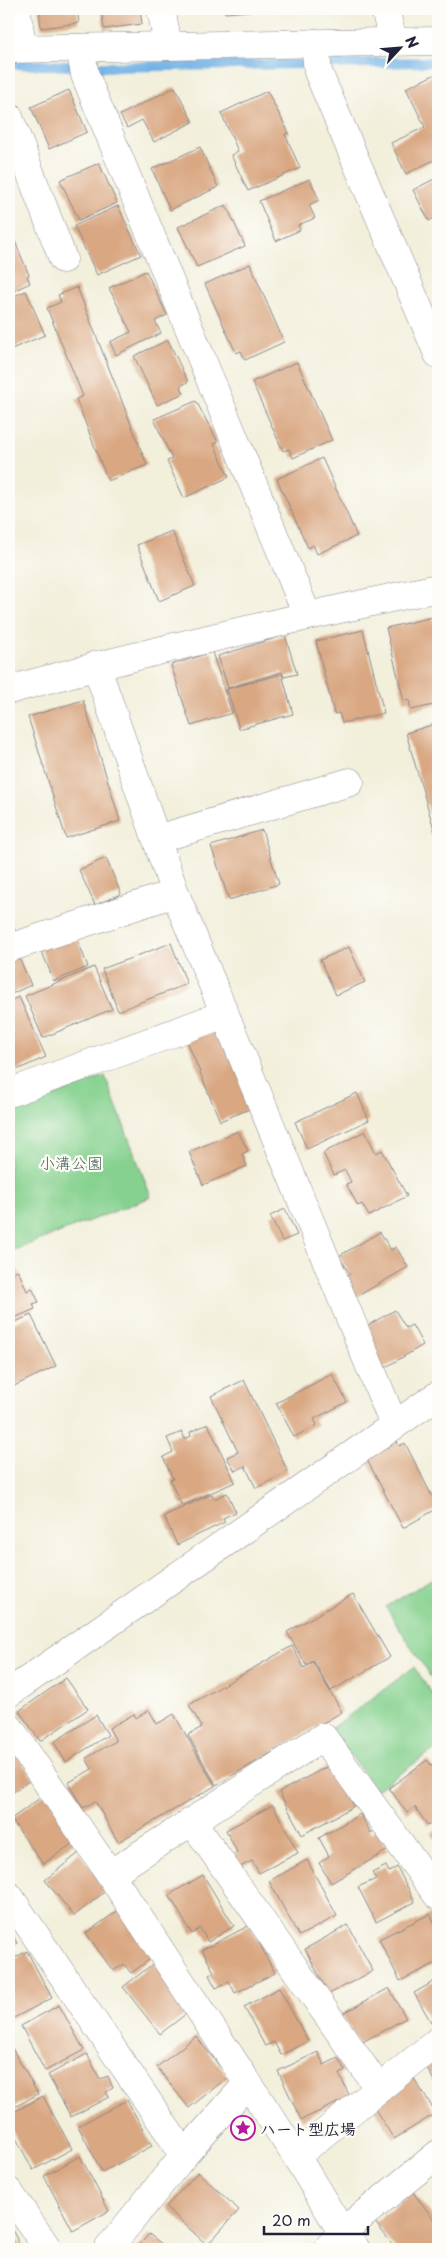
<svg xmlns="http://www.w3.org/2000/svg" width="447" height="2258" font-family="'Playpen Sans','Klee One',sans-serif">
<style>
.green{fill:#86d18f;stroke:#547a65}
.lines{fill:none;stroke-linecap:round;stroke-linejoin:round}
.stream{stroke:#73b2e6;stroke-width:10}
.building{fill:#d9a782}
.street-casing{stroke:#8a888b;stroke-width:29}
.street{stroke:#fff;stroke-width:28}
.labels{text-anchor:middle;dominant-baseline:central;stroke-width:4.5;stroke-linejoin:round;paint-order:stroke}
.park-label{font-size:16px;fill:#455f58;stroke:#fdfcf7}
.poi-label{font-size:16px;font-weight:bold;fill:#22223b;stroke:#fdfcf7;text-anchor:start}
</style>
<rect width="100%" height="100%" fill="#fdfcf7"/>
<filter id="ink" filterUnits="userSpaceOnUse"><feTurbulence type="fractalNoise" baseFrequency=".02" numOctaves="2"/><feDisplacementMap in="SourceGraphic" scale="10" xChannelSelector="R" yChannelSelector="G"/><feConvolveMatrix kernelMatrix="1 2 1 2 8 2 1 2 1" color-interpolation-filters="sRGB"/></filter>
<filter id="wash" filterUnits="userSpaceOnUse"><feTurbulence type="fractalNoise" baseFrequency=".0096" numOctaves="4" result="noise"/><feDisplacementMap in="SourceGraphic" scale="20" xChannelSelector="R" yChannelSelector="G"/><feGaussianBlur stdDeviation="1.12" result="paint"/><feColorMatrix in="noise" values="0 0 0 0 0 0 0 0 0 0 0 0 0 0 0 0 0 1.4 0 .05"/><feComposite in="paint" operator="in"/></filter>
<g filter="url(#wash)">
<rect width="100%" height="100%" fill="#f2efdb"/>
<g class="green">
<path d="M105,1076L151,1197L9,1252V1113Z"/>
<path d="M438,1575V1689L386,1607Z"/>
<path d="M414,1667L438,1703V1747L376,1790L331,1729Z"/>
</g>
<g class="lines">
<path class="stream" d="M9,64L103,67L438,62"/>
</g>
<g id="blocks">
<g class="building">
<path d="M39,9H77L79,23L41,28Z"/>
<path d="M101,9H140L142,24L104,29Z"/>
<path d="M224,9H263V10L225,13Z"/>
<path d="M438,73V158L406,174L391,143L425,127L406,88Z"/>
<path d="M175,87L193,122L154,142L142,120L127,128L120,115Z"/>
<path d="M69,90L87,132L49,149L31,107Z"/>
<path d="M267,91L289,133L285,134L300,168L248,191L231,155L238,151L221,113Z"/>
<path d="M200,147L218,187L170,210L152,169Z"/>
<path d="M99,163L117,203L79,220L60,180Z"/>
<path d="M438,177V216L429,221L413,190Z"/>
<path d="M310,179L319,200L309,205L315,218L298,225L300,230L276,241L259,201Z"/>
<path d="M226,205L245,246L197,267L178,227Z"/>
<path d="M118,206L141,255L97,275L74,226Z"/>
<path d="M12,234L29,275L27,276L30,283L9,293V235Z"/>
<path d="M250,264L284,342L245,360L241,351L236,353L205,284Z"/>
<path d="M146,271L167,315L155,321L161,333L116,355L110,342L131,332L109,288Z"/>
<path d="M77,287L147,465L108,481L76,399L83,396L47,308L61,302L58,295Z"/>
<path d="M26,291L45,335L9,350V298Z"/>
<path d="M168,340L188,382L180,386L184,393L157,405L134,356Z"/>
<path d="M297,362L332,440L293,458L289,449L283,451L252,382Z"/>
<path d="M196,401L218,442L214,444L229,477L184,498L167,461L172,459L154,419Z"/>
<path d="M322,458L357,536L317,554L313,545L308,548L277,479Z"/>
<path d="M172,531L195,586L159,601L137,545Z"/>
<path d="M433,617L438,637V704L411,710L409,700L404,701L386,628Z"/>
<path d="M363,630L384,713L342,723L339,713L334,714L316,641Z"/>
<path d="M285,635L297,674L284,677L282,672L228,688L218,656Z"/>
<path d="M212,652L232,713L191,726L171,665Z"/>
<path d="M282,674L293,714L239,729L227,689Z"/>
<path d="M83,700L120,821L66,838L28,717Z"/>
<path d="M438,723V835L436,836L406,733Z"/>
<path d="M262,830L279,884L229,900L211,846Z"/>
<path d="M106,858L121,894L95,905L79,870Z"/>
<path d="M9,916L15,932L9,935Z"/>
<path d="M75,933L88,967L54,981L40,947Z"/>
<path d="M171,943L187,984L118,1011L102,969Z"/>
<path d="M349,947L365,982L336,995L320,960Z"/>
<path d="M16,951L31,985L9,995V954Z"/>
<path d="M94,967L112,1009L43,1038L25,996Z"/>
<path d="M19,997L46,1057L12,1072L9,1065V1001Z"/>
<path d="M223,1025L257,1106L220,1121L187,1041Z"/>
<path d="M357,1093L369,1120L307,1149L295,1122Z"/>
<path d="M238,1131L248,1151L242,1154L247,1166L203,1185L189,1152Z"/>
<path d="M365,1131L376,1153L382,1150L407,1196L369,1216L362,1204L358,1206L346,1184L351,1182L345,1170L334,1175L323,1153Z"/>
<path d="M285,1209L297,1235L282,1241L270,1216Z"/>
<path d="M380,1232L391,1250L396,1247L408,1267L351,1300L339,1280L350,1274L339,1256Z"/>
<path d="M18,1270L27,1291L32,1288L39,1302L33,1304L35,1309L12,1319L9,1315V1274Z"/>
<path d="M395,1310L406,1328L412,1325L423,1345L366,1379L354,1333Z"/>
<path d="M31,1315L56,1366L12,1387L9,1380V1325Z"/>
<path d="M332,1374L347,1402L314,1419L317,1425L294,1437L276,1403Z"/>
<path d="M244,1380L288,1472L256,1488L245,1466L235,1471L227,1457L238,1452L211,1396Z"/>
<path d="M208,1424L235,1482L182,1506L170,1480L173,1479L163,1457L173,1452L167,1438L182,1432L185,1439L191,1436L190,1432Z"/>
<path d="M396,1439L399,1446L405,1443L438,1508L403,1528L365,1456Z"/>
<path d="M227,1493L236,1512L223,1518L225,1522L177,1545L164,1516L212,1494L214,1499Z"/>
<path d="M353,1594L390,1657L331,1691L313,1661L306,1665L287,1632Z"/>
<path d="M292,1646L304,1668L313,1662L342,1712L216,1785L188,1735L202,1727L189,1705Z"/>
<path d="M66,1678L88,1709L40,1741L19,1711Z"/>
<path d="M149,1710L157,1724L174,1714L215,1786L118,1842L95,1801L83,1808L68,1783L92,1769L86,1758L116,1741L109,1728L134,1714L136,1718Z"/>
<path d="M96,1715L108,1735L66,1762L54,1742Z"/>
<path d="M9,1744L33,1778L9,1795Z"/>
<path d="M427,1760L438,1774V1819L428,1826L415,1807L407,1813L389,1788Z"/>
<path d="M332,1764L354,1806L302,1835L279,1792Z"/>
<path d="M47,1793L79,1839L43,1864L11,1819Z"/>
<path d="M273,1805L298,1853L259,1873L252,1861L238,1868L232,1855L237,1852L226,1830Z"/>
<path d="M360,1814L371,1833L376,1829L388,1850L331,1883L319,1863L329,1856L319,1838Z"/>
<path d="M438,1828V1844L431,1833Z"/>
<path d="M79,1853L108,1889L74,1916L45,1880Z"/>
<path d="M307,1860L337,1916L299,1936L269,1881Z"/>
<path d="M386,1866L389,1872L397,1867L415,1902L376,1922L358,1887L376,1879L372,1873Z"/>
<path d="M203,1875L234,1926L208,1942L200,1928L192,1934L169,1895Z"/>
<path d="M119,1910L153,1957L131,1973L124,1964L113,1971L86,1933Z"/>
<path d="M430,1914L438,1930V1962L400,1981L379,1939Z"/>
<path d="M250,1925L275,1973L235,1993L229,1981L216,1988L209,1975L214,1972L202,1950Z"/>
<path d="M348,1925L373,1971L329,1994L305,1949Z"/>
<path d="M9,1928L17,1943L9,1948Z"/>
<path d="M27,1951L52,1998L10,2020L9,1961Z"/>
<path d="M154,1963L191,2010L160,2034L123,1987Z"/>
<path d="M438,1979V2018L431,2022L414,1993Z"/>
<path d="M279,1988L308,2041L281,2055L274,2042L265,2046L244,2007Z"/>
<path d="M389,1988L406,2018L359,2044L342,2014Z"/>
<path d="M59,2005L84,2050L45,2071L21,2026Z"/>
<path d="M196,2036L228,2077L189,2108L157,2067Z"/>
<path d="M9,2043L38,2094L9,2110Z"/>
<path d="M318,2052L324,2065L338,2058L345,2071L339,2074L350,2097L301,2120L278,2071Z"/>
<path d="M87,2054L100,2079L108,2076L113,2088L106,2092L109,2097L71,2117L48,2075Z"/>
<path d="M438,2059V2088L426,2066Z"/>
<path d="M413,2077L436,2113L394,2139L371,2103Z"/>
<path d="M43,2096L72,2149L33,2170L9,2125V2115Z"/>
<path d="M127,2100L152,2146L102,2172L78,2126Z"/>
<path d="M80,2156L109,2211L73,2231L44,2176Z"/>
<path d="M198,2172L239,2210L207,2245L166,2207Z"/>
<path d="M413,2192L438,2225V2249H396L375,2222Z"/>
<path d="M9,2224L22,2249H9Z"/>
<path d="M149,2234L168,2249H136Z"/>
</g>
</g>
</g>
<g filter="url(#ink)">
<use href="#blocks" fill-opacity="0" stroke="#8a888b" stroke-width="1"/>
<g class="lines">
<defs>
<g id="street">
<path d="M16,9L23,48"/>
<path d="M161,9L168,44"/>
<path d="M385,9L393,41"/>
<path d="M315,43L318,72L438,354"/>
<path d="M80,48L85,75L307,615"/>
<path d="M9,49L438,41"/>
<path d="M9,117L63,259"/>
<path d="M96,665L175,893L394,1425"/>
<path d="M9,690C151,650 294,618 438,588"/>
<path d="M157,839L350,782"/>
<path d="M9,948L175,893"/>
<path d="M9,1093L225,1014"/>
<path d="M9,1693L438,1395"/>
<path d="M9,1727L110,1874L296,2156L342,2232L356,2249"/>
<path d="M192,1821L379,2089"/>
<path d="M110,1874L323,1737L438,1896"/>
<path d="M9,1896L184,2155"/>
<path d="M296,2156L438,2041"/>
<path d="M9,2192L48,2249"/>
<path d="M108,2249L184,2155L248,2083"/>
<path d="M327,2249L342,2232L438,2154"/>
</g>
</defs>
<use href="#street" class="street-casing"/>
<use href="#street" class="street"/>
</g>
</g>
<defs>
<symbol id="sight-ring" viewBox="-11 -11 22 22"><circle r="9.5" fill="#fdfcf7" stroke="#b5179e" stroke-width="1.5"/><path d="M0-6L1.8-2.2L6-1.7L2.9 1.2L3.7 5.4L0 3.3L-3.7 5.4L-2.9 1.2L-6-1.7L-1.8-2.2Z" fill="#b5179e"/></symbol>
</defs>
<g fill-rule="evenodd">
<use href="#sight-ring" x="229" y="2114" width="28" height="28"/>
</g>
<g class="labels">
<g class="park-label">
<text x="71" y="1162">小溝公園</text>
</g>
<g class="poi-label">
<text x="260" y="2128">ハート型広場</text>
</g>
</g>
<rect width="447" height="2258" fill="none" stroke="#fdfcf7" stroke-width="30"/>
<g transform="translate(400 48) rotate(64)" stroke="#fdfcf7" stroke-width="4" paint-order="stroke">
<path d="M0-4L9 19L0 12L-9 19Z" fill="#22223b"/>
<text y="-8" font-size="14" font-weight="bold" text-anchor="middle" fill="#22223b">N</text>
</g>
<path d="M264 2226v8h104v-8" fill="none" stroke="#22223b" stroke-width="2.5"/>
<text x="272" y="2226" font-size="15" fill="#22223b" stroke="#fdfcf7" stroke-width="4" paint-order="stroke">20 m</text>
</svg>
